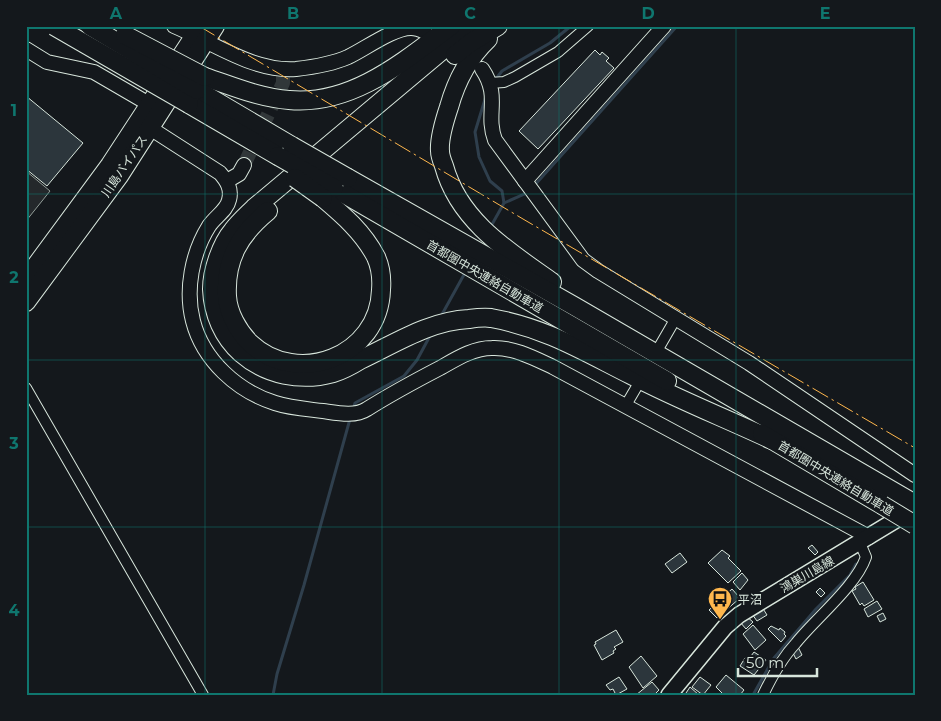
<svg xmlns="http://www.w3.org/2000/svg" width="941" height="721" font-family="Montserrat,'Noto Sans JP',sans-serif">
<style>
.parking{fill:#24282b;stroke:#939e99}
.lines{fill:none;stroke-linecap:round;stroke-linejoin:round}
.stream{stroke:#2f3f4d;stroke-width:3}
.building{fill:#2c363c;stroke:#d8e6dc}
.secondary-tunnel{stroke:#313739;stroke-width:14;stroke-dasharray:14 7;stroke-linecap:butt}
.street-casing{stroke:#d8e6dc;stroke-width:12}
.secondary-casing{stroke:#d8e6dc;stroke-width:16}
.primary-casing{stroke:#d8e6dc;stroke-width:18}
.highway-casing{stroke:#d8e6dc;stroke-width:20}
.street{stroke:#14181c;stroke-width:10}
.secondary{stroke:#14181c;stroke-width:14}
.primary{stroke:#14181c;stroke-width:15}
.highway{stroke:#14181c;stroke-width:18}
.highway-bridge-casing{stroke:#d8e6dc;stroke-width:20;stroke-linecap:butt}
.highway-bridge{stroke:#14181c;stroke-width:18}
.power{stroke:#ffb74d;stroke-width:1;stroke-dasharray:18 4 2.5 4;stroke-linecap:butt}
.grid{fill:none;stroke:#0f766e;stroke-width:1;stroke-opacity:0.55}
.labels{text-anchor:middle;dominant-baseline:central;stroke-width:4;stroke-linejoin:round;paint-order:stroke}
.street-label{font-size:12px;fill:#d8e6dc;stroke:#14181c}
.poi-label{font-size:12px;fill:#d8e6dc;stroke:#14181c;text-anchor:start}
.neatline{fill:none;stroke:#0f766e;stroke-width:2}
.grid-label{font-size:16px;text-anchor:middle;font-weight:bold;fill:#0f766e}
</style>
<rect width="100%" height="100%" fill="#14181c"/>
<path class="parking" d="M26,171L50,191L26,221Z"/>
<g class="lines">
<g class="stream">
<path d="M495,80L502,71L550,43L571,26"/>
<path d="M486,96L475,132L479,157L490,181L502,191L504,203"/>
<path d="M533,187L677,26"/>
<path d="M490,228L504,203L529,192"/>
<path d="M440,318L466,271"/>
<path d="M353,410L355,403L404,376L417,360L431,334"/>
<path d="M273,695L277,674L304,585L350,419"/>
<path d="M753,695L774,658L816,609L850,575L856,564"/>
</g>
</g>
<g class="building">
<path d="M595,50L600,55L602,52L609,58L606,61L614,68L538,149L519,131Z"/>
<path d="M26,96L83,143L47,186L26,169Z"/>
<path d="M812,545L818,552L815,555L808,548Z"/>
<path d="M722,550L730,556L728,558L741,571L728,583L708,563Z"/>
<path d="M680,553L687,562L672,573L665,564Z"/>
<path d="M742,573L748,580L740,590L733,582Z"/>
<path d="M863,582L874,600L864,606L862,603L860,605L852,591L856,589L855,587Z"/>
<path d="M820,588L825,593L821,597L816,592Z"/>
<path d="M732,589L740,598L717,618L709,610Z"/>
<path d="M877,601L882,609L868,617L864,609Z"/>
<path d="M762,607L767,615L757,621L752,614Z"/>
<path d="M883,613L886,619L880,622L877,616Z"/>
<path d="M746,616L753,622L746,629L740,622Z"/>
<path d="M753,625L766,640L755,650L743,634Z"/>
<path d="M771,626L779,630L780,628L785,632L784,634L786,636L781,642L768,629Z"/>
<path d="M616,630L623,642L614,647L616,649L613,651L614,653L602,660L594,645L596,644L595,642Z"/>
<path d="M798,647L802,655L796,659L792,651Z"/>
<path d="M754,652L766,660L754,675L740,666L745,658L748,660Z"/>
<path d="M641,656L657,676L643,688L629,667Z"/>
<path d="M726,675L744,690L740,695H724L716,687Z"/>
<path d="M619,677L627,689L616,695L613,689L610,690L606,685Z"/>
<path d="M700,677L711,685L703,695L692,687Z"/>
<path d="M652,682L659,690L654,695H636Z"/>
<path d="M690,687L699,695H688L686,693Z"/>
</g>
<g class="lines">
<path class="secondary-tunnel" d="M244,165L283,83V75"/>
<defs>
<g id="street">
<path d="M490,83L504,82L515,77L558,52L588,26"/>
<path d="M654,356L676,318"/>
<path d="M26,388L203,695"/>
<path d="M626,405L643,376"/>
<path d="M763,695C772,676 782,658 796,643C816,618 856,586 866,557L860,543"/>
</g>
<g id="secondary">
<path d="M174,26C212,42 253,72 296,69C314,67 332,64 348,57C365,49 393,28 411,28C416,28 421,30 425,32"/>
<path d="M26,49L47,62L94,72L149,104"/>
<path d="M482,69C501,97 485,113 495,140L583,260L598,271L749,363L915,475"/>
<path d="M150,128L220,173C227,181 232,189 229,200C227,210 215,217 209,226C192,253 185,290 193,321C203,360 237,391 275,403C290,408 307,409 323,411C337,413 355,417 367,409C391,394 415,381 440,368C456,359 473,348 492,348C513,347 534,358 553,367L869,537"/>
<path d="M227,181L239,174L244,165"/>
<path d="M525,181L664,26"/>
</g>
<path id="primary" d="M669,695L725,627L739,615L909,512"/>
<g id="highway">
<path d="M471,26L254,208C247,215 239,222 233,230C221,244 212,271 212,289C213,314 223,337 241,353C266,375 301,382 333,373C343,370 352,365 360,360C396,343 429,321 469,319C476,318 484,317 491,318C546,328 583,351 631,375C677,399 725,418 772,440"/>
<path d="M488,39C469,57 456,82 449,107C445,119 439,139 440,151C440,156 442,161 444,166C459,221 508,251 552,282"/>
<path d="M455,55L470,43L498,26"/>
<path d="M205,77C232,86 260,98 289,100C352,106 404,61 451,26"/>
<path d="M197,90L292,146"/>
<path d="M189,104L278,156"/>
<path d="M348,178L574,306L915,504"/>
<path d="M334,188L667,381"/>
<path d="M268,211C240,234 225,259 227,296C228,313 238,331 250,343C298,388 379,356 381,290C382,278 381,268 376,257C363,232 343,215 323,198"/>
<path d="M26,279L110,165L199,29"/>
<path d="M26,302L119,176L215,26"/>
<path d="M762,434L882,505"/>
</g>
</defs>
<use href="#street" class="street-casing"/>
<use href="#secondary" class="secondary-casing"/>
<use href="#primary" class="primary-casing"/>
<use href="#highway" class="highway-casing"/>
<use href="#street" class="street"/>
<use href="#secondary" class="secondary"/>
<use href="#primary" class="primary"/>
<use href="#highway" class="highway"/>
<defs>
<g id="highway-bridge">
<path d="M54,26L189,104"/>
<path d="M90,26L197,90"/>
<path d="M125,35L205,77"/>
<path d="M292,146L348,178"/>
<path d="M278,156L334,188"/>
<path d="M295,178L323,198"/>
<path d="M882,505L915,525"/>
</g>
</defs>
<use href="#highway-bridge" class="highway-bridge-casing"/>
<use href="#highway-bridge" class="highway-bridge"/>
<path class="power" d="M199,26L523,219L915,448"/>
</g>
<path class="grid" d="M205,26V695M382,26V695M559,26V695M736,26V695M26,194H915M26,360H915M26,527H915"/>
<defs>
<symbol id="bus-pin" viewBox="-11 -11 22 30"><path d="M0 17L-7.5 6A9.5 9.5 0 1 1 7.5 6Z" fill="#ffb74d" stroke="#14181c"/><path d="M-5-6H5V4H4V6H2V4H-2V6H-4V4H-5ZM-3.5-4V0h7V-4ZM-3.5 1.2v1.5H-2V1.2ZM2 1.2v1.5H3.5V1.2Z" fill="#111"/></symbol>
</defs>
<g fill-rule="evenodd">
<use href="#bus-pin" x="706" y="585" width="28" height="38"/>
</g>
<g class="labels">
<g class="street-label">
<text transform="translate(124 166) rotate(-56)">川島バイパス</text>
<text transform="translate(485 276) rotate(30)">首都圏中央連絡自動車道</text>
<text transform="translate(836 478) rotate(31)">首都圏中央連絡自動車道</text>
<text transform="translate(807 574) rotate(-30)">鴻巣川島線</text>
</g>
<g class="poi-label">
<text x="738" y="599">平沼</text>
</g>
</g>
<rect width="941" height="721" fill="none" stroke="#14181c" stroke-width="55"/>
<path d="M738 668v8h79v-8" fill="none" stroke="#d8e6dc" stroke-width="2.5"/>
<text x="746" y="668" font-size="15" fill="#d8e6dc" stroke="#14181c" stroke-width="4" paint-order="stroke">50 m</text>
<rect x="28" y="28" width="886" height="666" class="neatline"/>
<g class="grid-label">
<text x="116" y="19">A</text>
<text x="293" y="19">B</text>
<text x="470" y="19">C</text>
<text x="648" y="19">D</text>
<text x="825" y="19">E</text>
<text x="14" y="116">1</text>
<text x="14" y="283">2</text>
<text x="14" y="449">3</text>
<text x="14" y="616">4</text>
</g>
</svg>
